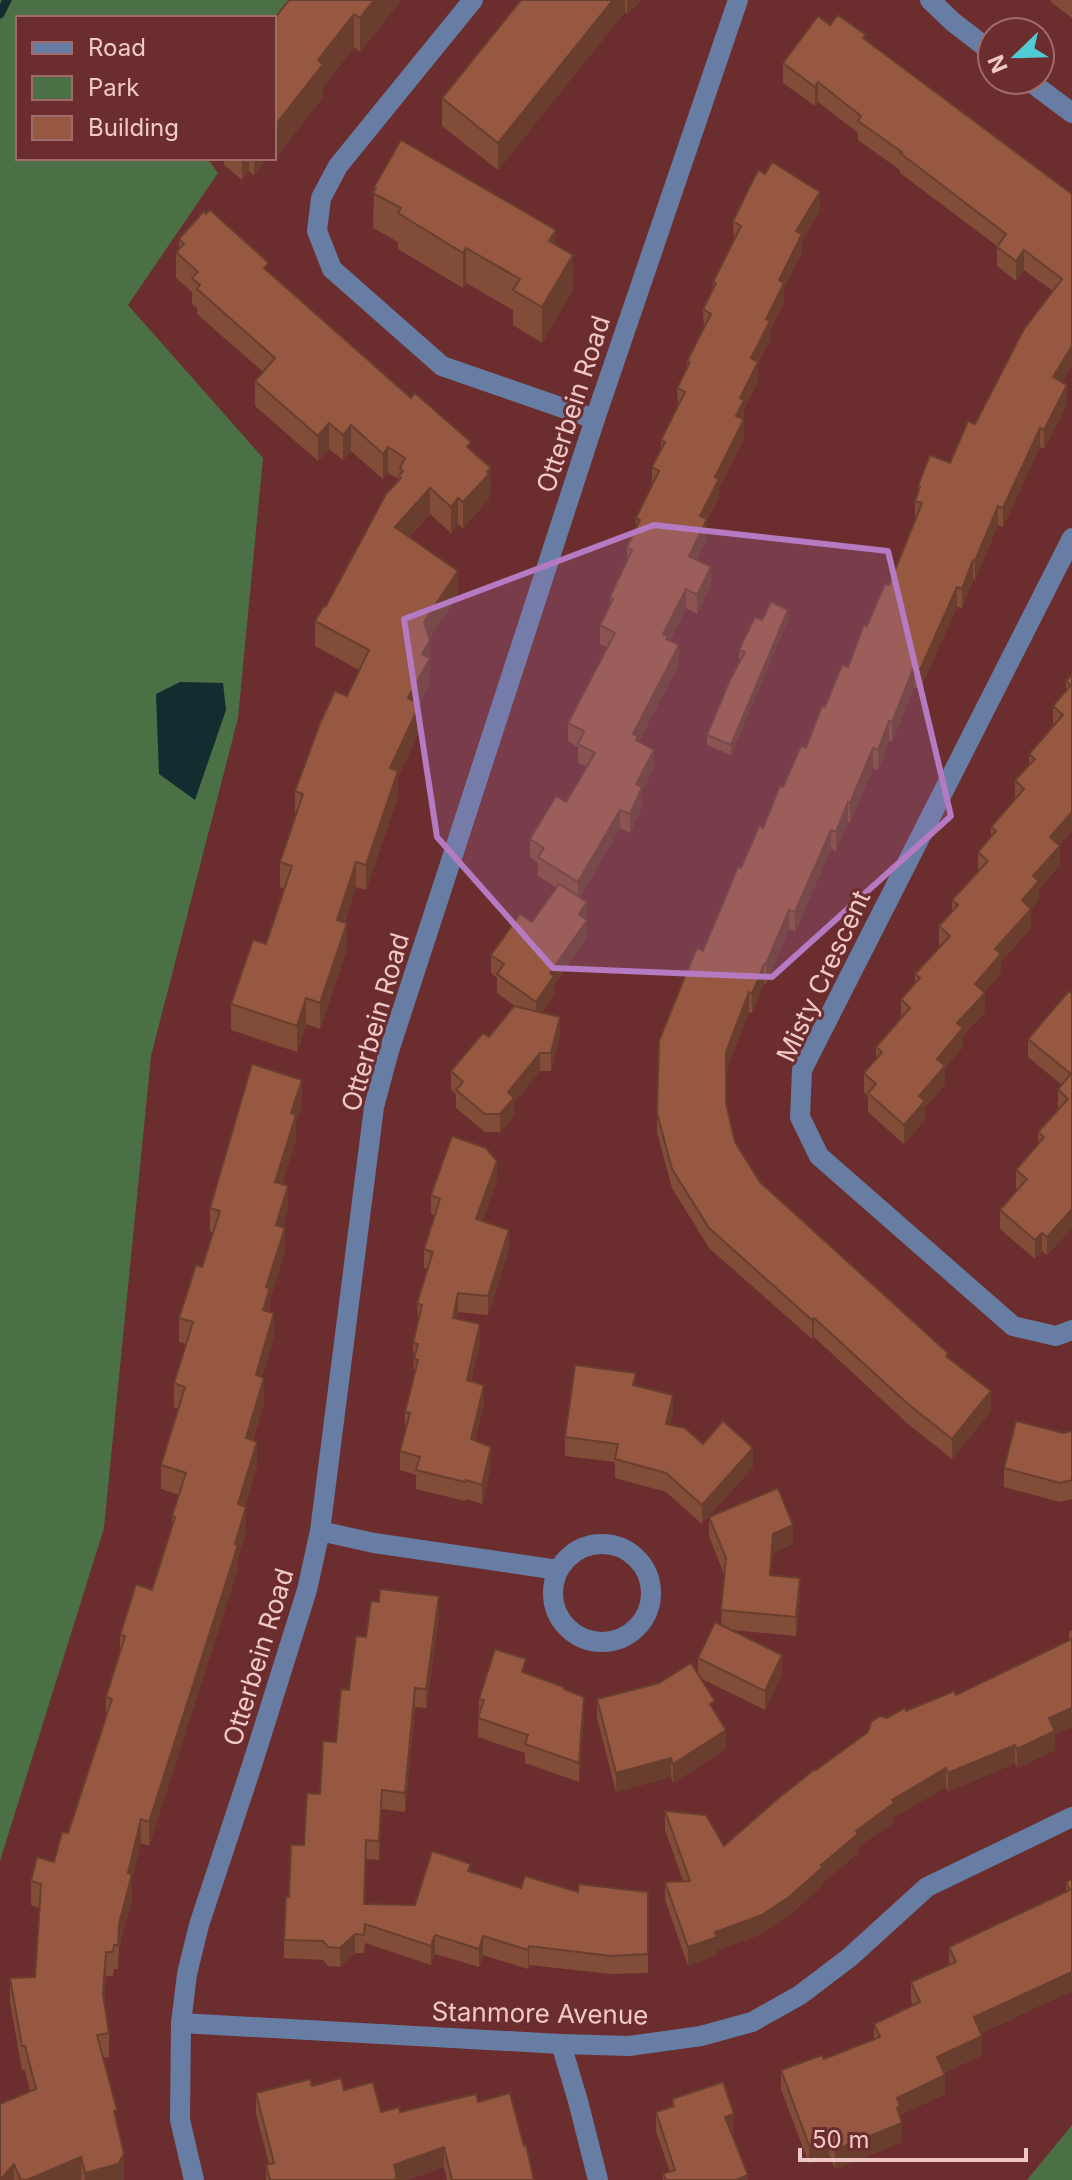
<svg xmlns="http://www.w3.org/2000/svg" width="1072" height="2180" font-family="Inter,sans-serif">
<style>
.green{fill:#4c7046}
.water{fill:#112d2f}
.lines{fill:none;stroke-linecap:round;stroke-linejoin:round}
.stream{stroke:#112d2f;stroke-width:9}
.minor{stroke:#677da4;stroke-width:20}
.wall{fill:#814c38}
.shaded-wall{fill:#693e2e}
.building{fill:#965841;stroke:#693e2e;stroke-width:2}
.marked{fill:#b67ac3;fill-opacity:0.2;stroke:#b67ac3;stroke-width:6;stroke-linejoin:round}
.labels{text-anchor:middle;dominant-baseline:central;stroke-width:6;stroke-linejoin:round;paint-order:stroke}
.street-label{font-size:26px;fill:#f0c9c7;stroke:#6b2d2e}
</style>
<rect width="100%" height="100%" fill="#6b2d2e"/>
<g class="green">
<path d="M0,0H296L274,25V18H18V158H207L218,173L128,305L263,458L238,718L151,1056L104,1528L0,1861Z"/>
<path d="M1072,2125V2180H1027Z"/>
</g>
<path class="water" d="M180,682L223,683L226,710L195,800L159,774L156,694Z"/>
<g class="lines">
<path class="stream" d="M0,14L7,0"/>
<g class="minor">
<path d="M473,0L338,166L321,198L317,231L332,269L442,366L595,419"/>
<path d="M930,0L953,22L992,52"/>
<path d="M1028,80L1072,113"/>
<path d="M1072,538L802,1070L800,1117L819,1156L1013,1326L1056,1336L1072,1330"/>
<path d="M320,1531L374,1543L558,1570"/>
<circle cx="602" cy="1593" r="49"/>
<path d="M181,2023L561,2044L629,2046L701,2036L752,2022L800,1995L850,1957L927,1887L1072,1817"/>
<path d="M561,2044L578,2101L598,2180"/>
<path d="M194,2180L180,2120L181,2023L187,1974L199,1925L252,1765L307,1590L320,1531L374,1107L389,1051L595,419L738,0"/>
</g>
</g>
<g class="wall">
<path d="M289,0H401L360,52L354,47L323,87V97L277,156L274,154V19Z"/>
<path d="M521,0H641L627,14L625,12L498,170L442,126V98Z"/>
<path d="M1051,0H1072V18L1051,2Z"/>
<path d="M830,25L866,40L1072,194V366L1062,382L1067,405L1044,449L1040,447L1003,527L998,525L975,580L973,579L962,608L957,607L920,689L914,687L892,742L889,740L878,770L873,768L850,823L848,822L836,851L831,849L795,932L789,929L766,984L764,983L752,1013L749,1012L726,1071V1104L735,1142L760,1182L948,1358L991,1411L952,1459L908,1424L814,1337L812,1339L709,1248L672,1188L657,1132L659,1041L703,951L741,868L763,828L783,787L806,748L825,707L848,667L889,585L915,520V501L918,494V486L950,463L975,424L1053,291L1024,270L1016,281L997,266V246L900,173V170L858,140V133L818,102L815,106L783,83V63Z"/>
<path d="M221,158H268L254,175L249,171L242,180L224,165V160Z"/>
<path d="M374,187L556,245L573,290L542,343L513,325V310L466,283L463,288L398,249V242L373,228Z"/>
<path d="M820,211L802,240V253L784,288V302L770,330V340L758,363V381L744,409V438L719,488V498L707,520V538L697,559L711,585L697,614L686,608L670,640L679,664L639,741L654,769L642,790V806L630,833L620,828L580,897L587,902V938L554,985V995L542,1012L560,1035L551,1071H540L514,1103V1116L500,1132H485L456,1108V1094L451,1089V1071L489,1037L515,1006L497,993V978L491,973V955L532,922L556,887L538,876V863L530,857V839L566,802L587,767L578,763V747L568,741V723L608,648L600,644V625L610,606V597L627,562V547L636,528V518L652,486V467L661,449V440L678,407L677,388L687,369V361L704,328L703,309L713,289V282L734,240L733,221Z"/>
<path d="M179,239L269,272L471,450L491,493L489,495V499L463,528L458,524L451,533L430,514L409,537L458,596L430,638V683L419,704L420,730L398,777V797L366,890L356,887L345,922L347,949L320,1029L306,1024L297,1052L231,1030V1004L266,944L284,889L280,887V862L295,816V791L347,696L359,670L315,646V621L326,606L399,479L388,473L383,479L351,451L343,460L329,449L318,461L255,406V381L263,372L197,314V308L192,304V292L176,278V252L179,249Z"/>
<path d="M788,619L731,755L707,745V735L741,660L739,659V650L762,620Z"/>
<path d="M1072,675V831L1059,845L1060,865L1039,889V900L1031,909V928L1001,962V973L984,992L985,1012L963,1036V1047L945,1068V1085L925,1107V1120L904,1144L868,1112V1096L864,1092V1073L876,1059V1047L901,1018V999L915,983V974L940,946L939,945V926L952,912V900L978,871V852L991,837V827L1015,799V780L1029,765V754L1054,726L1053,725V706L1066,690V681Z"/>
<path d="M1072,994V1228L1047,1255L1042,1251L1035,1259L1000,1229V1210L1018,1190L1016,1188V1170L1038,1144V1132L1059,1109L1058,1108V1089L1062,1085L1028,1057V1039Z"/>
<path d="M302,1104L296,1122V1139L282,1184L288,1210L282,1227L285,1252L270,1299V1312L274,1337L262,1377L264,1402L253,1440L257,1466L245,1506L246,1531L238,1558V1569L149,1846L141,1843L132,1879V1898L119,1948L118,1969H114L113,1976H106L104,2001L109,2033V2057L103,2058L117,2123L124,2178L123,2180H0L30,2091L25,2070H22L10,2002V1978L35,1977L39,1908L31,1905V1881L54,1862L68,1833L106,1717V1697L120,1650V1635L152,1590L172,1526V1516L179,1495L161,1489V1465L178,1409L174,1407V1383L186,1344L179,1342V1318L202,1267L213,1233L210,1232V1208Z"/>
<path d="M497,1180L482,1221L509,1249L488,1315L458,1312L457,1318L480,1343L471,1381L484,1404L475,1441L491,1466L482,1504L466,1499L465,1501L416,1489V1475L400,1470V1451L405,1431V1412L414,1375L413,1343L418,1322L417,1303L428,1269L424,1268V1249L435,1216L431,1214V1195Z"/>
<path d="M636,1386L673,1414L670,1425L703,1444L753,1467L702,1524L666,1492L615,1478V1462L565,1456V1437Z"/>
<path d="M1072,1431V1499L1060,1502L1004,1487V1468L1063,1433Z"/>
<path d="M709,1517L793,1544L773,1553L771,1575L800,1597L796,1636L732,1630L782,1674L765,1710L700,1678L726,1749L673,1783L671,1777L616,1792L597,1718V1699L698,1674V1658L721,1624L724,1574L709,1536Z"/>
<path d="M439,1615L427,1702L426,1708L415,1707L405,1812L382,1809L379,1860L366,1859L364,1904L415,1905L471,1872L521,1888L578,1892H648V1973L611,1974L529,1965L528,1969L483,1955L479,1967L435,1954L431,1965L365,1943L364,1953H355L340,1967L328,1966L323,1960L284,1958V1940L289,1897L336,1742L349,1690L366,1637Z"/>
<path d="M1072,1630V1727L1055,1734V1750L1017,1768L1015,1763L948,1792L946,1787L894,1817V1822L858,1847V1853L823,1882V1885L789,1915L762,1934L717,1950V1955L688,1966L665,1900V1882L683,1881L665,1830V1811L724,1846L816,1770L887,1718L956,1695L1069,1640V1632Z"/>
<path d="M526,1673L564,1689L584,1716L579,1782L525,1763V1753L478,1737L479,1699Z"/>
<path d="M1072,1879V1991L981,2033L982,2055L944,2073L945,2094L900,2115L902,2142L835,2169L829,2156L809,2164L781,2089V2070L824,2059L874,2039V2024L913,2006L911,2001V1982L949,1965V1947L1066,1892V1882Z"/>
<path d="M312,2086L344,2090L381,2112H400L478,2102L524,2146L534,2180H447L444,2167L407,2180H266V2165L269,2164L256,2113V2093Z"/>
<path d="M672,2099L734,2133H731L748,2180H663V2174L670,2172L656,2131V2112L672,2107Z"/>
</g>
<g class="shaded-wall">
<path d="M374,0H401L360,52V18Z"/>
<path d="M613,0H625V12L498,170V143Z"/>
<path d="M627,0H641L627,14Z"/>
<path d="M354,14V47L323,87V97L277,156V123L318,60Z"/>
<path d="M818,82V102L815,106V87Z"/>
<path d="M242,158H249V171L242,180Z"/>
<path d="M254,158H268L254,175Z"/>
<path d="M820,192V211L802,240V253L784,288V302L770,330V340L758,363V381L744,409V438L719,488V498L707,520V538L689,574V556L700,516L736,416L740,398L751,358L796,231Z"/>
<path d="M556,230V265L549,241Z"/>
<path d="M466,248V283L463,288V253Z"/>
<path d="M1024,250V270L1016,281V261Z"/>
<path d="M573,255V290L542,343V307Z"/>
<path d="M1072,346V366L1053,396V377Z"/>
<path d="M1067,385V405L1044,449V430Z"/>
<path d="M329,423V449L318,461V436Z"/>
<path d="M351,425V451L343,460V435Z"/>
<path d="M1040,428V447L1003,527V508Z"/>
<path d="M388,447V473L383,479V454Z"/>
<path d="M491,468V493L489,495V499L463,528V502Z"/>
<path d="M430,488V514L395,552V527Z"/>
<path d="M458,498V524L451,533V507Z"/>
<path d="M998,506V525L975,580V561Z"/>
<path d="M973,560V579L962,608V589Z"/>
<path d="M711,567V585L697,614V595Z"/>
<path d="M458,571V596L424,647V622Z"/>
<path d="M957,587V607L920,689V670Z"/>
<path d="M686,589V608L668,644L663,634Z"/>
<path d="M788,610V619L731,755V745Z"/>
<path d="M430,640V683L408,724V698L422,654Z"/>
<path d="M679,645V664L638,743L633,734Z"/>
<path d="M914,667V687L892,742V722Z"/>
<path d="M420,704V730L398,777V797L366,890V865L390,768Z"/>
<path d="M889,721V740L878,770V750Z"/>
<path d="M873,748V768L850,823V803Z"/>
<path d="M654,750V769L642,790V806L630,833V814L636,784Z"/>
<path d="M848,802V822L836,851V832Z"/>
<path d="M1072,803V831L1050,856V837Z"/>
<path d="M620,810V828L578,901V882Z"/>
<path d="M831,830V849L795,932V912Z"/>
<path d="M1060,846V865L1039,889V900L1022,919V900L1033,876Z"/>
<path d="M356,862V887L337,945V920Z"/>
<path d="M587,902V938L554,985V995L536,1021V1002L579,914Z"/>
<path d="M1031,909V928L1001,962V973L975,1003V984L995,949Z"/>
<path d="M789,910V929L766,984V964Z"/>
<path d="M347,923V949L320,1029V1003Z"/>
<path d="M764,964V983L752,1013V994Z"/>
<path d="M749,992V1012L726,1071V1052Z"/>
<path d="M985,993V1012L963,1036V1047L945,1068V1085L925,1107V1120L904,1144V1125L937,1059L957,1023Z"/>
<path d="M306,998V1024L297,1052V1026Z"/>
<path d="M560,1017V1035L551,1071V1053Z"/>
<path d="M540,1053V1071L514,1103V1116L500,1132V1114L508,1092Z"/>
<path d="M302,1080V1104L296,1122V1139L275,1206V1182L291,1113Z"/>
<path d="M497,1161V1180L476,1238V1219Z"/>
<path d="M288,1186V1210L276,1249V1225Z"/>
<path d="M1072,1209V1228L1047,1255V1237Z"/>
<path d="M285,1228V1252L270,1299V1312L263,1310L266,1287Z"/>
<path d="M509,1230V1249L488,1315V1296Z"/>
<path d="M1042,1233V1251L1035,1259V1240Z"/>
<path d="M458,1293V1312L453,1336V1318Z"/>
<path d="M274,1313V1337L256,1399V1375Z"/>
<path d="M814,1318V1337L812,1339V1320Z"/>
<path d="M480,1324V1343L467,1399V1380Z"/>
<path d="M264,1378V1402L246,1462V1438Z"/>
<path d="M484,1385V1404L471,1458V1439Z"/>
<path d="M991,1391V1411L952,1459V1439Z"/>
<path d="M673,1395V1414L666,1442V1424Z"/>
<path d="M257,1442V1466L238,1528V1504Z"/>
<path d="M491,1447V1466L482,1504V1485Z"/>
<path d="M753,1448V1467L702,1524V1505Z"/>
<path d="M246,1507V1531L238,1558V1569L149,1846V1822Z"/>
<path d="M793,1525V1544L773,1553L770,1594L773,1534Z"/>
<path d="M800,1578V1597L796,1636V1617Z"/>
<path d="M439,1596V1615L426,1708V1689Z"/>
<path d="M782,1655V1674L765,1710V1691Z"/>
<path d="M415,1688V1707L405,1812V1793Z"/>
<path d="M584,1697V1716L579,1782V1763Z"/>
<path d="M1072,1708V1727L1055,1734V1750L1017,1768V1749L1049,1718Z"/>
<path d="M726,1730V1749L673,1783V1764Z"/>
<path d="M1015,1745V1763L948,1792V1773Z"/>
<path d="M671,1758V1777L616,1792V1773Z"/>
<path d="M946,1768V1787L894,1817V1822L858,1847V1853L823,1882V1885L789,1915L762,1934L717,1950V1955L688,1966V1947L821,1865L856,1831L892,1800Z"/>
<path d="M382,1790V1809L379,1860V1841Z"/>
<path d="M141,1819V1843L132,1879V1898L119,1948L118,1969L119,1924L128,1873Z"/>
<path d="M355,1934V1953L340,1967V1948Z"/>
<path d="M435,1935V1954L431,1965V1946Z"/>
<path d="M483,1936V1955L479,1967V1949Z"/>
<path d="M529,1946V1965L528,1969V1950Z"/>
<path d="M106,1952V1976L103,2018V1994Z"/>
<path d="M1072,1972V1991L974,2036V2017Z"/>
<path d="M982,2036V2055L937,2076V2057Z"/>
<path d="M945,2075V2094L900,2115V2124L902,2123V2142L835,2169V2150L897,2098Z"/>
<path d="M734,2114V2133L725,2136V2117Z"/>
<path d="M829,2137V2156L809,2164V2145Z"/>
<path d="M444,2147V2167L407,2180H393L394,2165Z"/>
<path d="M124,2154V2178L123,2180H85V2173Z"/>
<path d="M81,2157V2180H27Z"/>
<path d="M14,2164V2180H0Z"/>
<path d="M748,2175V2180H738V2179Z"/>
</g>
<g class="building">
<path d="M289,0H374L360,18L354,14L318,60L323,64L277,123L274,121V19Z"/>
<path d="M521,0H613L498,143L442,98Z"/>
<path d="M838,15L866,35L863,38L1072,194V346L1053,377L1067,385L1044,430L1040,428L1003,508L998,506L975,561L973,560L962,589L957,587L920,670L914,667L892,722L889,721L878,750L873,748L850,803L848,802L836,832L831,830L795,912L789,910L766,964H764L752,994L749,992L726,1052V1103L735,1142L760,1182L948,1353L946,1356L991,1391L952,1439L908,1404L814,1318L812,1320L709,1228L672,1169L657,1113L659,1041L684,979L697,948L703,951L738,867L741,868L759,826L763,828L780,786L783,787L801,746L806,748L822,706L825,707L842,665L848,667L864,625L867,626L885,584L889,585L922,503L915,501L920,487L918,486L930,455L950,463L968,421L975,424L1024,329L1062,279L1024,250L1016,261L997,247L1006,234L900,153L902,152L858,121L861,116L818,82L815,87L783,63L818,16L830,25Z"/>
<path d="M401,140L556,230L549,241L573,255L542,307L513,290L520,279L466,248L463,253L398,213L401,208L373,193L376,188L374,187Z"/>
<path d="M772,162L820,192L796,231L802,234L779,280L784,283L766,319L770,321L751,358L758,362L740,398L744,400L736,416L744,419L715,477L719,479L700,516L707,519L689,556L711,567L697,595L686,589L663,634L668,636L666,639L679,645L633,734L638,737L636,740L654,750L636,784L642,787L630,814L620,810L578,882L538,857L544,848L530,839L556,796L566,802L595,753L578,744L584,731L568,723L615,633L600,625L613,599L610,597L632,550L627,547L640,520L636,518L659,471L652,467L665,442L661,440L685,392L677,388L690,362L687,361L711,314L703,309L716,283L713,282L741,226L733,221L758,170L765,174Z"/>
<path d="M210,210L269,263L264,268L411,398L415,393L471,442L467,447L491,468L487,472L489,474L463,502L458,498L451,507L430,488L395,527L458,571L424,622L430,640L422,654L430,658L408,698L420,704L390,768L398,771L366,865L356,862L337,920L347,923L320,1003L306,998L297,1026L231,1004L253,940L266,944L292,866L280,862L303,794L295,791L320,723L335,691L347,696L369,650L315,621L323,607L326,606L386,494L401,478L399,476L403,471L400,468L405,458L388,447L383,454L351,425L343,435L329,423L318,436L255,381L275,358L197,289L200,285L192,278L198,272L176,252L184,244L179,239L204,211L206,214Z"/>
<path d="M771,602L788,610L731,745L707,735L730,680L745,652L739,650L755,617L762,620Z"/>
<path d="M1072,675V812L1050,837L1060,846L1033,876L1039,881L1022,900L1031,909L995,949L1001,954L975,984L985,993L957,1023L963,1028L937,1059L945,1066L919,1096L925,1101L904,1125L868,1093L876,1084L864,1073L882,1052L876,1047L910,1008L901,999L920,978L915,974L950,936L939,926L958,905L952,900L988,861L978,852L996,831L991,827L1024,789L1015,780L1035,759L1029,754L1063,715L1053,706L1071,685L1066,681Z"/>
<path d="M559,884L587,902L579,914L587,920L550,973L554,976L536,1002L497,974L504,964L491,955L520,914L532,922Z"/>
<path d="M1069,991L1072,994V1209L1047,1237L1042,1233L1035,1240L1000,1210L1027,1179L1016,1170L1044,1137L1038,1132L1068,1099L1058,1089L1071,1074L1028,1039Z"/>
<path d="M514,1006L560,1017L551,1053H540L508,1092L514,1098L500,1114H485L456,1090L463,1082L451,1071L483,1033L489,1037Z"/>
<path d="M252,1064L302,1080L291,1113L296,1115L275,1182L288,1186L276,1225L285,1228L266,1287L270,1288L263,1310L274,1313L256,1375L264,1378L246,1438L257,1442L238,1504L246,1507L235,1544L238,1545L149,1822L141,1819L128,1873L132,1874L119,1924L118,1945H114L113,1952H106L103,1994L109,2033L97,2035L117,2110L114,2111L124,2154L118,2164L85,2173L81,2157L27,2180H21L14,2164L0,2180V2104L36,2089L25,2046H22L10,1978L35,1977L41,1884L31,1881L37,1857L54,1862L62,1832L68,1833L112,1699L106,1697L125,1636L120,1635L136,1584L152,1590L175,1517L172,1516L186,1473L161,1465L185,1387L174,1383L193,1322L179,1318L196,1265L202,1267L220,1211L210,1208Z"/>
<path d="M452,1136L486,1148L497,1161L476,1219L509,1230L488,1296L458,1293L453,1318L480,1324L467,1380L484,1385L471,1439L491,1447L482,1485L466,1480L465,1482L416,1470L420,1457L400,1451L410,1413L405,1412L418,1360L414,1359L418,1344L413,1343L422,1305L417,1303L433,1252L424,1249L440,1199L431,1195Z"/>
<path d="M575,1365L636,1373L633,1385L673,1395L666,1424L685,1428L703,1444L723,1421L753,1448L702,1505L666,1473L615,1459L618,1444L565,1437Z"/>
<path d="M1016,1421L1063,1433L1072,1431V1480L1060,1483L1004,1468Z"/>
<path d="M778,1488L793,1525L773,1534L770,1575L800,1578L796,1617L721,1610L726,1558L709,1517Z"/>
<path d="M380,1589L439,1596L427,1683L426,1689L415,1688L405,1793L382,1790L379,1841L366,1840L364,1904L415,1905L432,1851L471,1864L468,1871L521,1888L525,1876L578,1892L579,1884L648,1892V1954L611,1956L529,1946L528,1950L483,1936L479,1949L435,1935L431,1946L365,1924L364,1935L355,1934L340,1948L328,1947L323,1941L284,1940L286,1897H289L291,1845H304L307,1793L320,1794L323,1741L336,1742L341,1689L349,1690L356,1636L366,1637L371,1601L379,1602Z"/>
<path d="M715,1622L782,1655L765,1691L698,1658Z"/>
<path d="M1072,1639V1708L1049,1718L1055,1731L1017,1749L1015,1745L948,1773L946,1768L892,1800L894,1803L856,1831L858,1834L821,1865L823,1867L789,1897L762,1915L715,1932L717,1937L688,1947L665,1882L690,1881L665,1811L706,1815L724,1846L775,1801L815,1769L816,1770L868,1732L871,1722L880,1716L887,1718L905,1708L906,1711L954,1691L956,1695Z"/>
<path d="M495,1649L526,1659L522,1672L564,1687V1689L584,1697L579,1763L525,1744L528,1735L478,1718L484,1700L479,1699Z"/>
<path d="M691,1663L715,1701L710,1704L726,1730L673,1764L671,1758L616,1773L597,1699L659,1683Z"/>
<path d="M1072,1879V1972L974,2017L982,2036L937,2057L945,2075L897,2098L900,2106L897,2108L902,2123L835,2150L829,2137L809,2145L781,2070L822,2055L824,2059L880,2037L874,2024L920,2002L911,1982L956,1962L949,1947L1070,1890L1066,1882Z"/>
<path d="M341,2078L344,2090L373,2082L381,2112L399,2107L400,2112L476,2094L478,2102L510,2093L524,2146L526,2145L534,2180H452L444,2147L394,2165L397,2179L393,2180H270L266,2165L274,2163L256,2093L310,2079L312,2086Z"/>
<path d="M723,2082L734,2114L725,2117L748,2175L738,2179L739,2180H666L663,2174L675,2170L656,2112L674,2106L672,2099Z"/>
</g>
<path class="marked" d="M654,525L888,551L951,816L772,977L553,968L437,837L404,619Z"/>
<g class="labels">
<g class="street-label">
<text transform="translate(573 404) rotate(-72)">Otterbein Road</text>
<text transform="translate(823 976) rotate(-65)">Misty Crescent</text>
<text transform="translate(375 1022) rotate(-74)">Otterbein Road</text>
<text transform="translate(258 1657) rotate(-73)">Otterbein Road</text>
<text transform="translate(540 2013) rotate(1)">Stanmore Avenue</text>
</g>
</g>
<rect x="16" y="16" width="260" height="144" fill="#6b2d2e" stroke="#a06b6b" stroke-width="2"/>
<rect x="32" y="42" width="40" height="12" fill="#677da4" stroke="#a06b6b" stroke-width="2"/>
<text x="88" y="56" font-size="24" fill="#f0c9c7">Road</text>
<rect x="32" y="76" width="40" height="24" fill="#4c7046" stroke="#a06b6b" stroke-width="2"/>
<text x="88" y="96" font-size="24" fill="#f0c9c7">Park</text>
<rect x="32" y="116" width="40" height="24" fill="#965841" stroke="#a06b6b" stroke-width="2"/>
<text x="88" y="136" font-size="24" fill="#f0c9c7">Building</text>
<g transform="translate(1016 56) rotate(247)"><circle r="38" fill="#6b2d2e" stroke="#a06b6b" stroke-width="2"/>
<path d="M0-6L14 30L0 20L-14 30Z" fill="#51ccd4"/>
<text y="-12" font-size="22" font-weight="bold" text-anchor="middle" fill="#f0c9c7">N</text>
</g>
<path d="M800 2148v12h226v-12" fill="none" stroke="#f0c9c7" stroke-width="4"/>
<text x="812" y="2148" font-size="24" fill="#f0c9c7" stroke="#6b2d2e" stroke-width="6" paint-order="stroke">50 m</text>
</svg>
